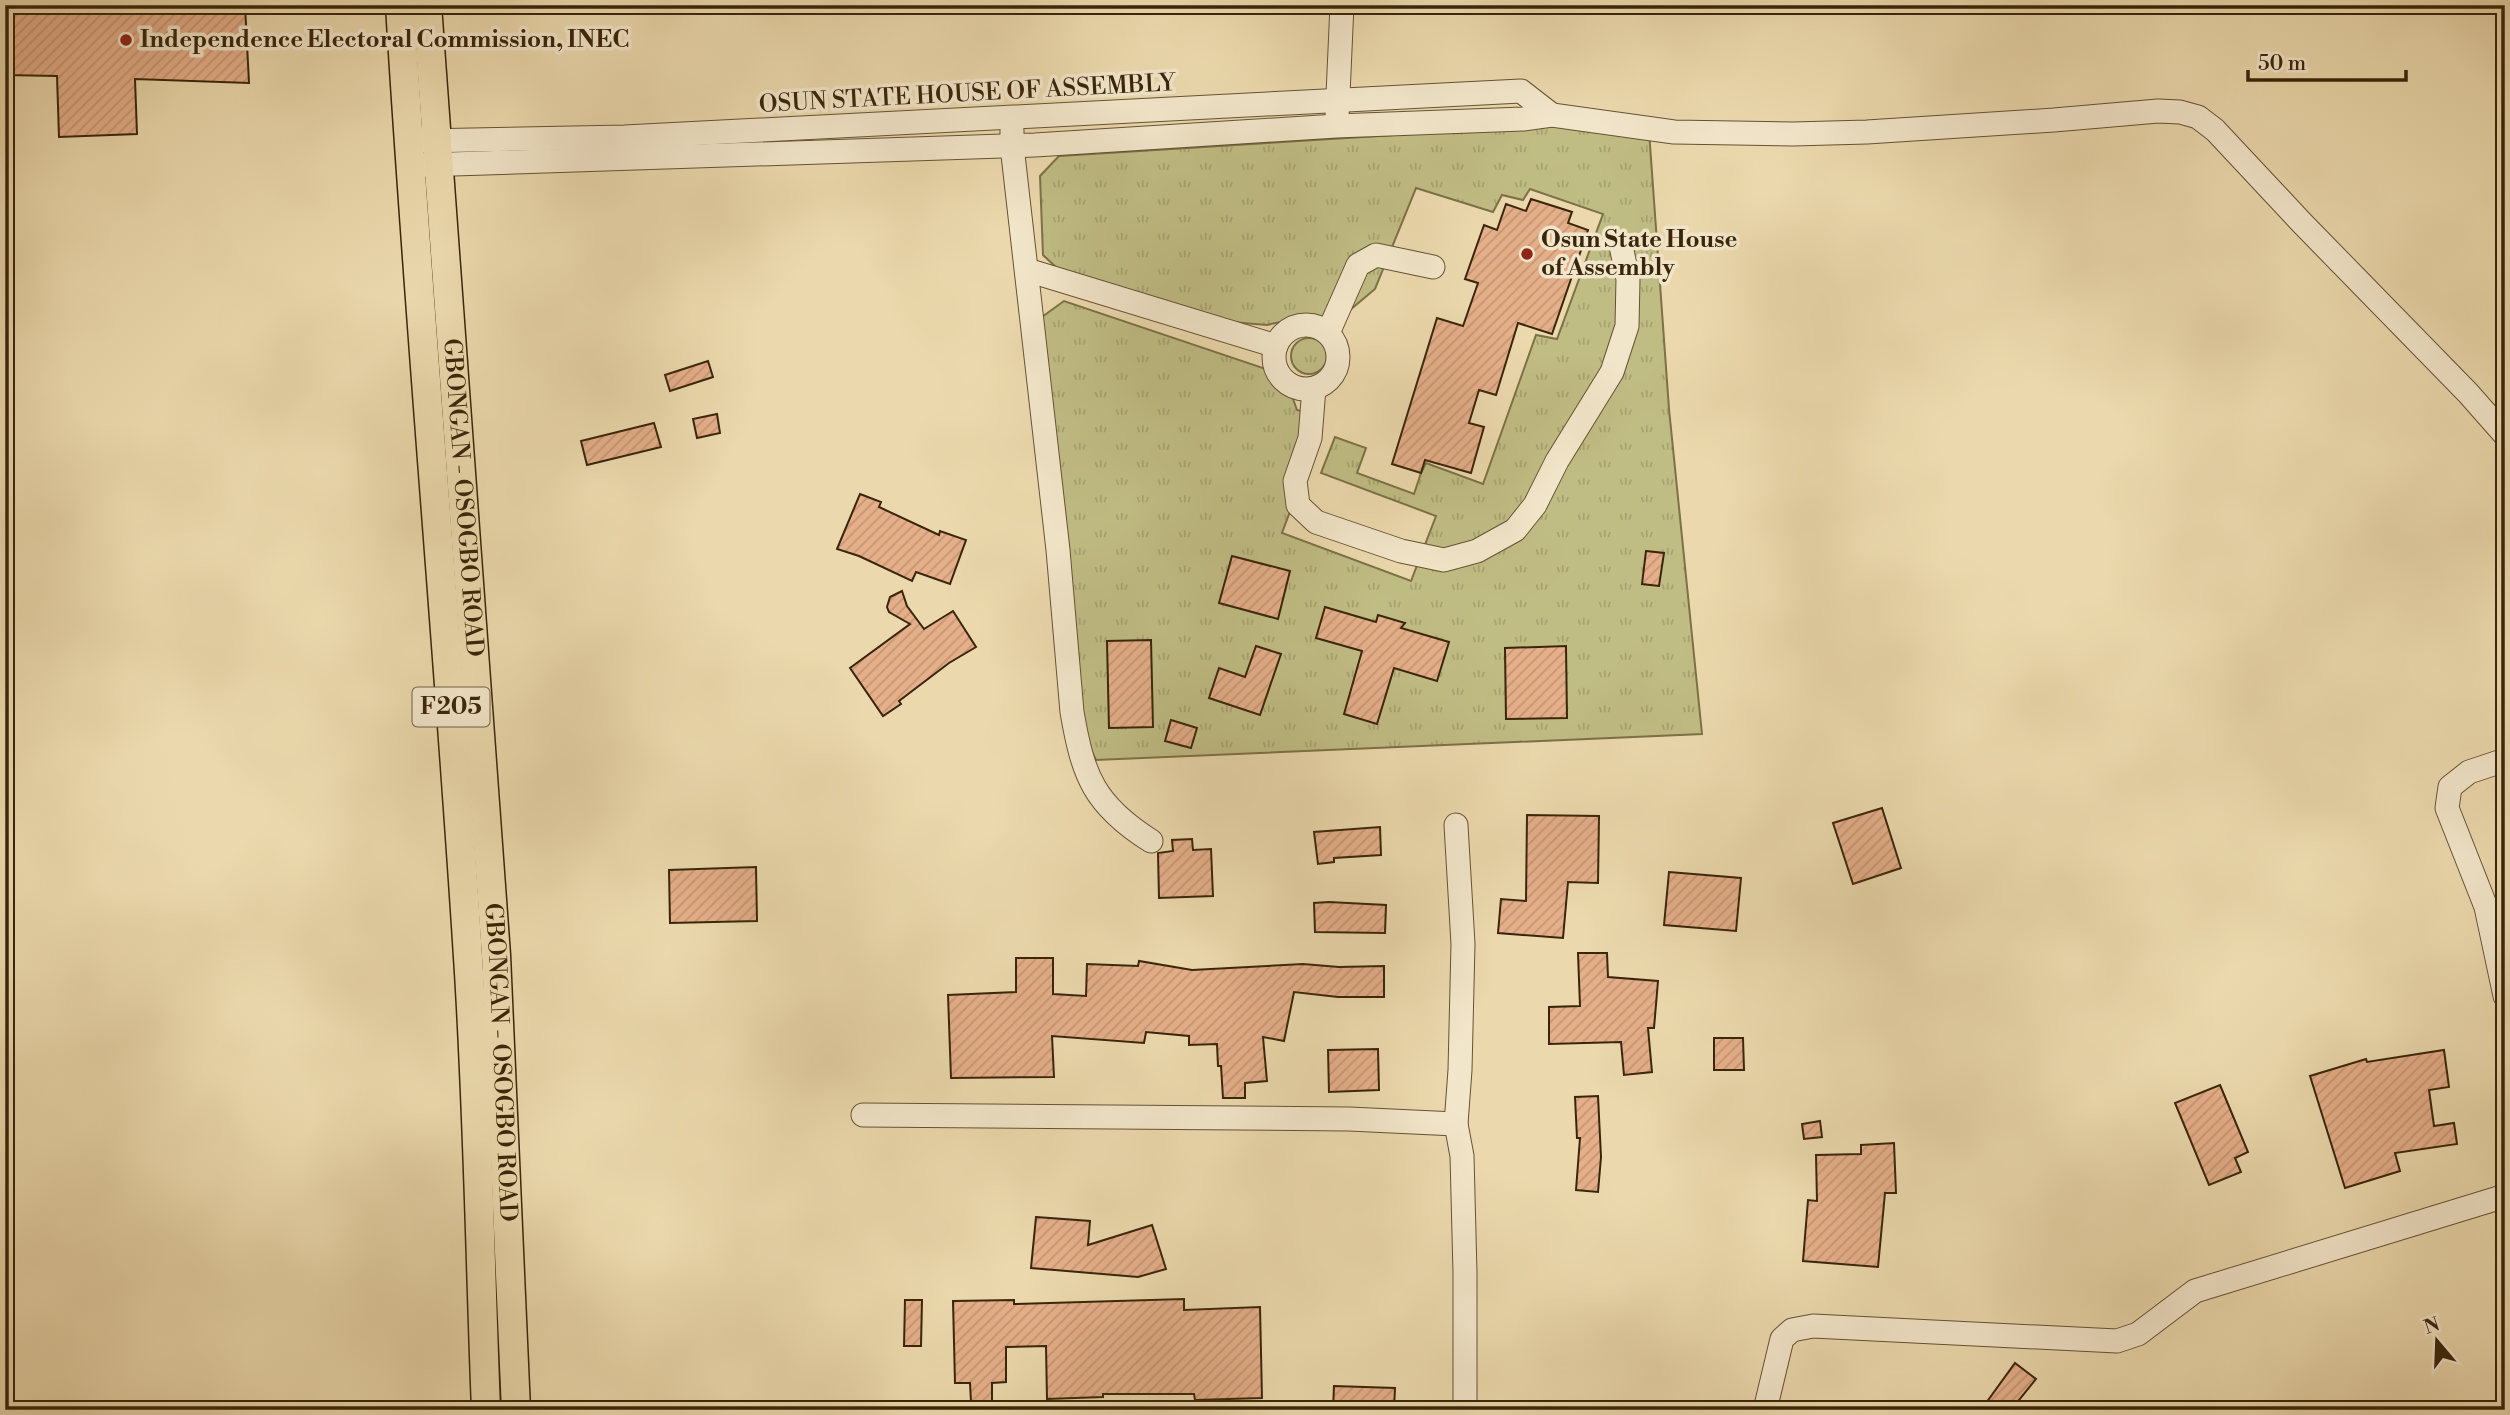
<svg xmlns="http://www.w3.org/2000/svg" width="2510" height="1415" font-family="'Libre Bodoni',serif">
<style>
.grass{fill:url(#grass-tufts);stroke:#7c7147;stroke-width:2}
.building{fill:url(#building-hatch);stroke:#39250a;stroke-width:2}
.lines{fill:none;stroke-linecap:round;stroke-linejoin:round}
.minor-casing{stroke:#665233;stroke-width:25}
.major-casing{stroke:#39250a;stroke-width:31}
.minor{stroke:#f2e6ca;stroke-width:23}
.major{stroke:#ebd9ad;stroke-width:28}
.poi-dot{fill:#8f2418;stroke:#f2e6ca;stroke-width:2.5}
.labels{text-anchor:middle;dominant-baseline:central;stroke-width:7;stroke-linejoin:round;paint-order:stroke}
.shield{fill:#f2e6ca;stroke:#705f44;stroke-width:2}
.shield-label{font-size:23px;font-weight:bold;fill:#39250a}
.poi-label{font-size:24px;font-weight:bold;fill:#39250a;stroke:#f2e6ca;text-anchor:start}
.street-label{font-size:24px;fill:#39250a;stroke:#f2e6ca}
</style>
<defs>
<pattern id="grass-tufts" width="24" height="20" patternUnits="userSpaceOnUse" patternTransform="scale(1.75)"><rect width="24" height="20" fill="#c0bd84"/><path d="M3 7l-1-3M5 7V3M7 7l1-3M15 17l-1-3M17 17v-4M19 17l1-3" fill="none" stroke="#a6a271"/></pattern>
<pattern id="building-hatch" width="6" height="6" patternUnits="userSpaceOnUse" patternTransform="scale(1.75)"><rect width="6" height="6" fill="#e5af89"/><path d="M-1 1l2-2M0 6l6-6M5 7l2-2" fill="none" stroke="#c59675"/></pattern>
</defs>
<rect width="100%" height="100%" fill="#ebd9ad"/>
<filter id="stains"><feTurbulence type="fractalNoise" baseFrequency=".00286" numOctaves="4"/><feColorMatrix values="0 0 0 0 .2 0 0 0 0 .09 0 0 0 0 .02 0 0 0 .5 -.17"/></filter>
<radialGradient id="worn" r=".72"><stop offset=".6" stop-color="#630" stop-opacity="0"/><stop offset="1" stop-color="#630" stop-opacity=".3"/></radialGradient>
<g class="grass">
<path d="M1539,121L1649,131L1669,409L1702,734L1096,760L1079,726L1042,317L1064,301L1266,369L1292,396L1297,410L1313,415L1314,447L1282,533L1411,581L1436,516L1321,473L1335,437L1366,448L1357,473L1414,494L1421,473L1426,463L1483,484L1536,335L1557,339L1603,214L1530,189L1523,200L1502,195L1493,212L1416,188L1375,289L1344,315L1315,322L1294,319L1267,325L1231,322L1058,269L1043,255L1040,176L1059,156L1524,127Z"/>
<circle cx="1309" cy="356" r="18"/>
</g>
<g class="building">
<path d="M5,5H245L249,83L135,79L137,134L59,137L57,76L5,75Z"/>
<path d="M1531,199L1572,212L1568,223L1588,230L1552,334L1518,323L1496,395L1479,390L1469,423L1484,427L1471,473L1425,460L1421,473L1392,464L1437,318L1463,326L1478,283L1465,279L1484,225L1497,230L1506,204L1526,211Z"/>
<path d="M708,361L713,377L670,391L665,375Z"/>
<path d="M717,414L720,433L697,438L693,419Z"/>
<path d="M654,423L661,447L587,465L581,441Z"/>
<path d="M860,494L881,502L879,507L939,535L940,531L966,540L950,584L916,572L912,581L859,556L837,549Z"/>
<path d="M1646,551L1664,553L1659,586L1642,584Z"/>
<path d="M1232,556L1290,571L1278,619L1219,603Z"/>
<path d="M902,591L907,606L924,629L953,611L976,647L949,663L899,701L901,704L883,716L850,668L910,624L889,612L887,607L890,597Z"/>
<path d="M1325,607L1376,622L1378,615L1405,623L1401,628L1449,642L1437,681L1394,668L1377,724L1344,714L1362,651L1316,638Z"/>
<path d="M1151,640L1153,727L1109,728L1107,641Z"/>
<path d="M1256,646L1281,654L1260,715L1209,698L1219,668L1245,677Z"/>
<path d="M1566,646L1567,718L1506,719L1505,648Z"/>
<path d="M1171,720L1197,728L1191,748L1165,741Z"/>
<path d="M1882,808L1901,868L1853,884L1833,823Z"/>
<path d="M1527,815L1599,816L1598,883L1568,882L1563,938L1498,933L1501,899L1526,901Z"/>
<path d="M1380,827L1381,855L1334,858V862L1318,864L1314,832Z"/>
<path d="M1192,839L1193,850L1211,849L1213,896L1159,898L1158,853L1173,851L1172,840Z"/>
<path d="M756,867L757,921L670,923L669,870Z"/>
<path d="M1669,872L1741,878L1736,931L1664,925Z"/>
<path d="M1329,902L1386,905L1385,933L1315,932L1314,903Z"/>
<path d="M1578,953H1607L1608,977L1658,981L1654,1028H1648L1652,1072L1624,1075L1621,1042L1549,1044V1007L1580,1006Z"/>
<path d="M1016,958H1053V994L1086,996L1087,964L1138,966L1139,961L1192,970L1303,964L1339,967L1384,966V997H1338L1294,992L1284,1041L1263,1037L1267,1081L1245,1083V1098H1223L1221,1066H1218L1217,1044L1189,1045V1036L1146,1032L1144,1043L1052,1036L1054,1077L951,1078L948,995L1016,992Z"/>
<path d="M1714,1038H1743L1744,1070H1714Z"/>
<path d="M1378,1049L1379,1090L1329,1092L1328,1050Z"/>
<path d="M2444,1050L2449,1087L2429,1090L2434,1126L2454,1123L2457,1144L2395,1153L2400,1171L2345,1188L2310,1076L2366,1059L2367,1062Z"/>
<path d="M2220,1085L2248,1152L2235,1158L2241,1172L2209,1185L2175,1103Z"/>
<path d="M1598,1096L1601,1157L1598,1192L1576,1190L1580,1138H1577L1575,1097Z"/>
<path d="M1820,1121L1822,1137L1804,1139L1802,1124Z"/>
<path d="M1894,1143L1896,1193H1885L1878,1267L1803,1261L1808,1200L1817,1201L1816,1155L1861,1154V1145Z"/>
<path d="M1036,1217L1090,1221L1088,1245L1152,1225L1166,1269L1138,1277L1031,1268Z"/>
<path d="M1184,1299V1310L1260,1307L1262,1398L1195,1400L1194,1394H1103V1397L1047,1399L1046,1346L1006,1347V1382L992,1383V1402H971L970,1383H955L953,1301L1014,1300V1304Z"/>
<path d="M905,1300H922L921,1346H904Z"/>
<path d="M2015,1363L2036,1379L2011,1410H1981Z"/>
<path d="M1334,1386L1395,1388L1394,1410H1333Z"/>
</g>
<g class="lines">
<defs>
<g id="minor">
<path d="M1337,117L1342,5"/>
<path d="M1012,131V146L1058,550L1072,712C1083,776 1094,805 1151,841"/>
<path d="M420,141L625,137L1521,91L1552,115"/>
<path d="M422,165L1035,145L1336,126L1523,119L1552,115L1674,132L1793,134L1867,132L2054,120L2158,111L2180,112L2198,117L2215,130L2302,223L2468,393L2505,435"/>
<path d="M1027,270L1276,346"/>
<circle cx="1306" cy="357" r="32"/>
<path d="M1328,333L1358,265L1376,255L1433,267"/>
<path d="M1314,388L1310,438L1295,481L1298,505L1316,522L1401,551L1444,560L1477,551L1515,530L1535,505L1557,461L1612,372L1627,326L1628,279L1621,246"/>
<path d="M2505,760L2469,772L2450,787L2447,808L2486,907L2505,996"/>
<path d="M1456,825L1463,944L1460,1070L1456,1124L1462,1156L1465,1273V1410"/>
<path d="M863,1115L1349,1119L1456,1124"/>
<path d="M1765,1410L1782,1339L1792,1330L1813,1326L2117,1341L2138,1334L2195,1291L2505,1196"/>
</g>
<g id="major">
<path d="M400,5C419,323 448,640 468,957C478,1108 480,1259 486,1410"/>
<path id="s1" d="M427,5L496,955L516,1410"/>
</g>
</defs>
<use href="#minor" class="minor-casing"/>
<use href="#major" class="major-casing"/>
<use href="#minor" class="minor"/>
<use href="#major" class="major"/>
</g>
<g class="poi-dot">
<circle cx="126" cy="40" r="7"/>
<circle cx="1527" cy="254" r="7"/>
</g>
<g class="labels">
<rect class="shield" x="412.5" y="687.5" width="77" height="39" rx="5"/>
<g class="shield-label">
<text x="451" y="707">F205</text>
</g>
<g class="poi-label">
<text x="140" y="40">Independence Electoral Commission, INEC</text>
<text x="1541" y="240">Osun State House<tspan x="1541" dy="28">of Assembly</tspan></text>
</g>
<g class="street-label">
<text transform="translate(967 94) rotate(-3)">OSUN STATE HOUSE OF ASSEMBLY</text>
<text stroke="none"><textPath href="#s1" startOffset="494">GBONGAN - OSOGBO ROAD</textPath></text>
<text stroke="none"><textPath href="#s1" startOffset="1060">GBONGAN - OSOGBO ROAD</textPath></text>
</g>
</g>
<rect width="2510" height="1415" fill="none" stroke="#ebd9ad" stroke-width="28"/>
<rect x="7" y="7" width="2496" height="1401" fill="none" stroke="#39250a" stroke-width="3.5"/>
<rect x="14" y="14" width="2482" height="1387" fill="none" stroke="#39250a" stroke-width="2"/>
<g transform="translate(2437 1341) rotate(341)" stroke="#f2e6ca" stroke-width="5" paint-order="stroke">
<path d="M0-5L12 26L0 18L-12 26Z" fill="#39250a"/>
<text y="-10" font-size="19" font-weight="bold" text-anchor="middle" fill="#39250a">N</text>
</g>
<path d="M2248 70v10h158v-10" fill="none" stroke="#39250a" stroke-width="3.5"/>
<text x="2258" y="70" font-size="21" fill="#39250a" stroke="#f2e6ca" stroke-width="5" paint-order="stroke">50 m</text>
<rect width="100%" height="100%" filter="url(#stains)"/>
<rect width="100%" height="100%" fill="url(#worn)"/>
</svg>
